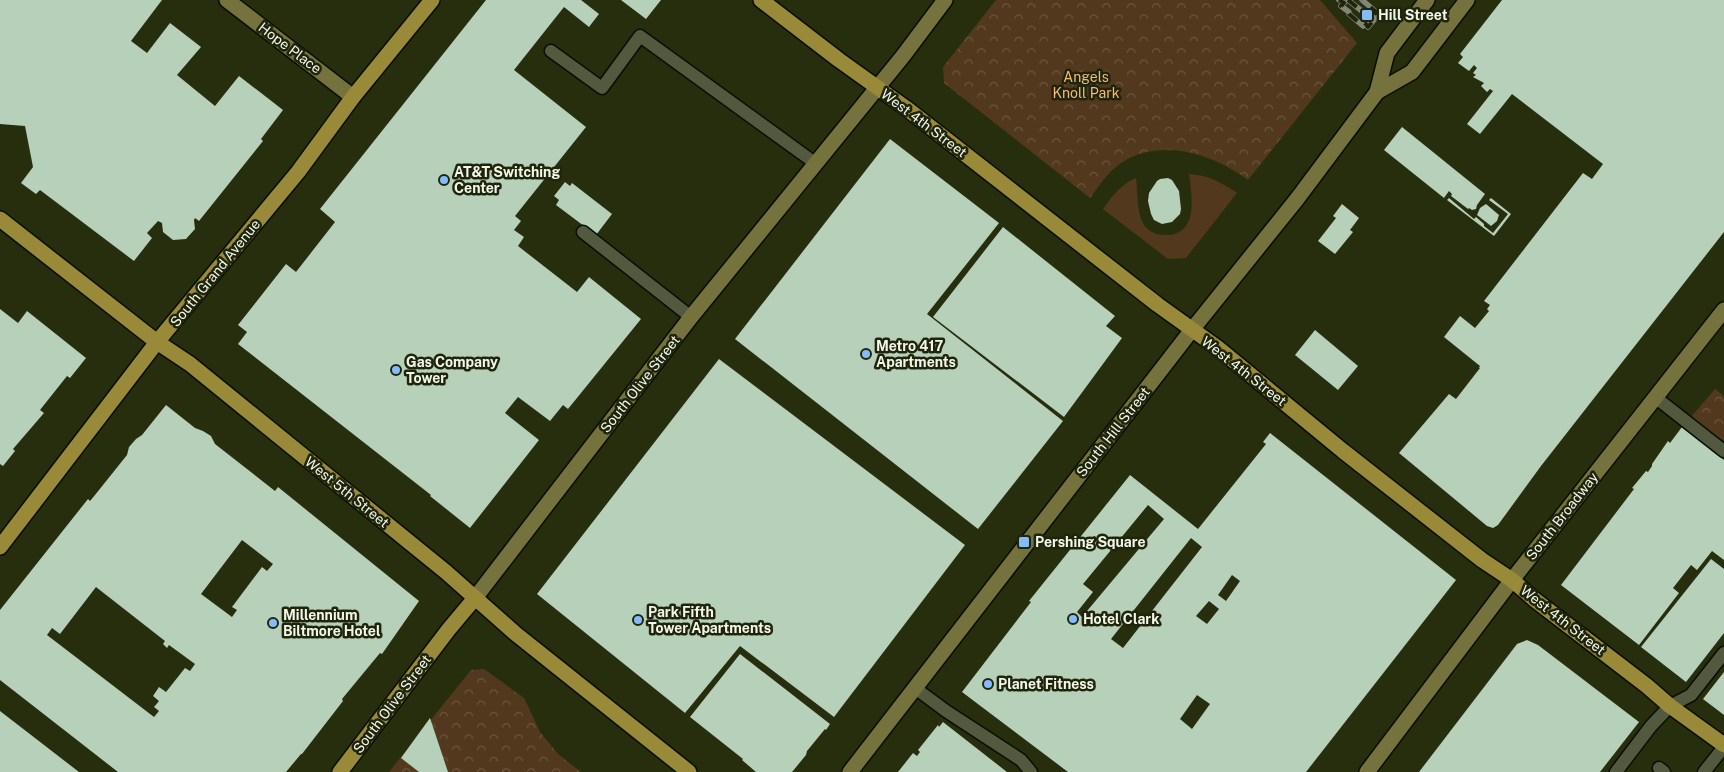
<svg xmlns="http://www.w3.org/2000/svg" width="1724" height="772" font-family="'Public Sans',sans-serif">
<style>
.built{fill:#262e0e}
.green{fill:#52391d}
.park{fill:url(#park-crowns)}
.building{fill:#b7d0b9;fill-rule:evenodd}
.lines{fill:none;stroke-linecap:round;stroke-linejoin:round}
.service-casing{stroke:#090e00;stroke-width:15}
.secondary-casing{stroke:#090e00;stroke-width:18}
.primary-casing{stroke:#090e00;stroke-width:18}
.service{stroke:#52593f;stroke-width:12}
.secondary{stroke:#76723d;stroke-width:15}
.primary{stroke:#998a3a;stroke-width:15}
.rail-casing{stroke:#828773;stroke-width:5.5}
.rail{stroke:#1f250c;stroke-width:4;stroke-dasharray:11;stroke-linecap:butt}
.poi-dot{fill:#85bbfb;stroke:#1f250c;stroke-width:2}
.labels{text-anchor:middle;dominant-baseline:central;stroke-width:5;stroke-linejoin:round;paint-order:stroke}
.poi-label{font-size:14px;font-weight:bold;fill:#f2f7e8;stroke:#1f250c;text-anchor:start}
.street-label{font-size:14px;fill:#f2f7e8;stroke:#1f250c}
.park-label{font-size:14px;fill:#fbb86d;stroke:#1f250c}
</style>
<defs>
<pattern id="park-crowns" width="20" height="18" patternUnits="userSpaceOnUse" patternTransform="scale(1.25)"><rect width="20" height="18" fill="#52391d"/><path d="M2 6a3 3 0 1 1 6 0M12 15a3 3 0 1 1 6 0" fill="none" stroke="#6b563e"/></pattern>
</defs>
<rect width="100%" height="100%" fill="#1f250c"/>
<rect class="built" x="0" y="0" width="1724" height="772"/>
<path class="green" d="M1189,174C1208,175 1221,182 1237,193L1186,258L1168,259L1103,209C1112,196 1121,184 1136,178C1138,193 1136,212 1144,225C1148,231 1156,235 1164,235C1199,236 1192,197 1189,174Z"/>
<g class="park">
<path d="M996,0H1320L1357,43L1248,180C1213,154 1161,137 1121,163C1108,172 1099,186 1090,198L944,83L943,67Z"/>
<path d="M1715,389L1724,396V454L1685,424Z"/>
<path d="M484,669L524,698L540,732L558,754L581,772H389L471,670Z"/>
</g>
<g class="building">
<path d="M0,0H162L131,41L147,53L170,23L201,47L177,75L215,106L239,76L283,110L261,139L263,141L199,221L195,218L194,220L195,229L186,239L173,240L163,232L162,223L158,221L147,233L152,238L134,261L40,190L36,194L21,183L33,167L25,126L0,124Z"/>
<path d="M486,0H581L599,14L589,27L564,7L514,70L586,127L515,216L521,221L514,230L524,237L518,246L577,292L589,277L641,319L568,409L563,405L550,421L518,397L505,413L539,440L470,528L430,496L431,495L238,344L247,332L238,325L286,264L296,272L335,222L320,209Z"/>
<path d="M621,0H661L646,19Z"/>
<path d="M1502,0H1724V232L1541,466L1498,525L1493,528L1487,526L1399,453L1449,394L1456,399L1480,368H1479L1480,366L1444,337L1460,316L1475,328L1489,311L1487,309L1490,305L1484,301L1583,173L1592,179L1603,164L1512,94L1480,134L1467,124L1493,91L1490,89L1487,92L1481,86L1484,83L1473,77L1476,75L1473,73L1477,68L1474,65L1469,71L1458,63L1463,57L1460,54Z"/>
<path d="M1374,12L1378,15L1368,27L1365,23Z"/>
<path d="M1402,127L1485,194L1477,205L1476,209L1472,210L1469,208L1468,209L1451,196L1452,194L1449,191L1444,198L1384,150Z"/>
<path d="M890,139L999,223L927,314L1063,421L978,529L735,339Z"/>
<path d="M1168,178L1172,180L1179,191L1181,209L1180,214L1172,222L1162,224L1154,220L1151,214L1148,201L1149,193L1157,181L1160,179Z"/>
<path d="M565,182L570,186L572,183L612,214L596,235L556,205L559,200L554,196Z"/>
<path d="M1449,198L1474,219L1476,217L1484,224V226L1493,233L1508,214L1489,200L1491,198L1511,214L1494,236L1447,200Z"/>
<path d="M1342,204L1359,218L1350,230L1353,232L1335,254L1318,241L1336,218L1333,216Z"/>
<path d="M1486,204L1499,215L1497,221L1491,226L1477,215L1480,208Z"/>
<path d="M1003,227L1115,316L1106,326L1122,338L1064,417L933,317Z"/>
<path d="M0,309L18,323L27,311L86,358L70,378L67,376L40,410L44,413L13,449L15,451L3,466L0,464Z"/>
<path d="M1315,330L1358,366L1338,390L1295,355Z"/>
<path d="M719,359L965,545L834,717L740,646L685,713L537,594Z"/>
<path d="M166,405L195,428L203,431L211,436L215,444L275,491L278,487L419,601L382,654L380,653L342,699L343,701L302,754H301L286,772H118L0,680V610L88,499L90,501L95,495L127,455L129,447L136,439L142,435ZM242,540L273,564L267,571L262,567L232,607L237,610L232,617L201,594ZM96,587L165,641L163,644L167,648L169,645L195,664L190,671L185,668L166,692L159,687L153,696L159,701L154,707L159,711L154,717L47,635L52,628L60,634Z"/>
<path d="M1682,427L1724,460V560L1712,551L1697,570L1691,565L1673,588L1679,593L1639,645L1561,585L1634,489L1632,488L1646,471L1648,472L1652,466V464L1668,441L1670,443Z"/>
<path d="M1270,433L1456,580L1306,772H1068L962,692L1031,602L1029,601L1130,475L1198,529L1266,444L1263,442ZM1148,505L1164,519L1082,617L1077,612L1093,592L1083,584ZM1191,538L1202,547L1123,648L1111,639ZM1232,575L1240,581L1226,601L1218,595ZM1209,601L1219,609L1207,624L1196,616ZM1197,695L1210,704L1192,729L1180,719Z"/>
<path d="M1711,559L1724,569V633L1686,682L1641,647Z"/>
<path d="M1527,640L1538,645L1639,722L1600,772H1419L1517,644Z"/>
<path d="M740,654L830,724L826,730L825,729L807,751L806,755L792,772H756L742,760L743,759L690,717Z"/>
<path d="M1724,672V715L1703,699Z"/>
<path d="M0,711L79,772H0Z"/>
<path d="M430,718L448,772H419L401,758Z"/>
<path d="M943,722L1007,772H898L913,753L917,756L920,752L918,750L938,725L939,727Z"/>
</g>
<g class="lines">
<defs>
<g id="service">
<path d="M551,51L602,88L640,36L815,163"/>
<path d="M583,232L691,317"/>
<path d="M1655,397L1724,451"/>
<path d="M915,688L946,711L1021,760L1031,772"/>
<path d="M1659,768L1664,772"/>
<path d="M1616,772L1651,726L1670,706L1691,695L1724,653"/>
<path d="M1704,772L1724,747"/>
</g>
<g id="secondary">
<path d="M227,0L353,97"/>
<path d="M1377,92L1412,72L1467,0"/>
<path d="M475,598L691,317L903,56L945,0"/>
<path d="M850,772L1191,331L1297,199L1377,92L1387,53L1427,0"/>
<path d="M1367,772L1512,580L1724,310"/>
</g>
<g id="primary">
<path d="M761,0L839,60L906,108L1158,305L1218,348L1343,451L1482,560L1512,580L1535,600L1647,686L1670,706L1724,745"/>
<path d="M0,219L157,342L190,364L446,572L516,634L689,772"/>
<path d="M0,547L157,342L298,172L353,97L432,0"/>
<path d="M340,772L449,629L475,598"/>
</g>
</defs>
<use href="#service" class="service-casing"/>
<use href="#secondary" class="secondary-casing"/>
<use href="#primary" class="primary-casing"/>
<use href="#service" class="service"/>
<use href="#secondary" class="secondary"/>
<use href="#primary" class="primary"/>
<defs>
<g id="rail">
<path d="M1339,0L1344,3L1341,6L1349,12V14L1363,26L1365,23L1368,27L1378,15L1374,12L1375,11L1362,0"/>
<path d="M1348,0L1367,15"/>
</g>
</defs>
<use href="#rail" class="rail-casing"/>
<use href="#rail" class="rail"/>
</g>
<g class="poi-dot">
<rect x="1361" y="9" width="12" height="12" rx="2.5"/>
<circle cx="444" cy="180" r="5"/>
<circle cx="866" cy="354" r="5"/>
<circle cx="396" cy="370" r="5"/>
<rect x="1018" y="536" width="12" height="12" rx="2.5"/>
<circle cx="1073" cy="619" r="5"/>
<circle cx="638" cy="620" r="5"/>
<circle cx="273" cy="623" r="5"/>
<circle cx="988" cy="684" r="5"/>
</g>
<g class="labels">
<g class="poi-label">
<text x="1378" y="15">Hill Street</text>
<text x="454" y="172">AT&amp;T Switching<tspan x="454" dy="16">Center</tspan></text>
<text x="876" y="346">Metro 417<tspan x="876" dy="16">Apartments</tspan></text>
<text x="406" y="362">Gas Company<tspan x="406" dy="16">Tower</tspan></text>
<text x="1035" y="542">Pershing Square</text>
<text x="648" y="612">Park Fifth<tspan x="648" dy="16">Tower Apartments</tspan></text>
<text x="283" y="615">Millennium<tspan x="283" dy="16">Biltmore Hotel</tspan></text>
<text x="1083" y="619">Hotel Clark</text>
<text x="998" y="684">Planet Fitness</text>
</g>
<g class="street-label">
<text transform="translate(290 48) rotate(37)">Hope Place</text>
<text transform="translate(924 123) rotate(37)">West 4th Street</text>
<text transform="translate(215 273) rotate(-51)">South Grand Avenue</text>
<text transform="translate(1244 371) rotate(38)">West 4th Street</text>
<text transform="translate(640 384) rotate(-52)">South Olive Street</text>
<text transform="translate(1113 432) rotate(-52)">South Hill Street</text>
<text transform="translate(347 492) rotate(39)">West 5th Street</text>
<text transform="translate(1562 516) rotate(-52)">South Broadway</text>
<text transform="translate(1563 620) rotate(38)">West 4th Street</text>
<text transform="translate(392 704) rotate(-53)">South Olive Street</text>
</g>
<g class="park-label">
<text x="1086" y="77">Angels<tspan x="1086" dy="16">Knoll Park</tspan></text>
</g>
</g>
</svg>
